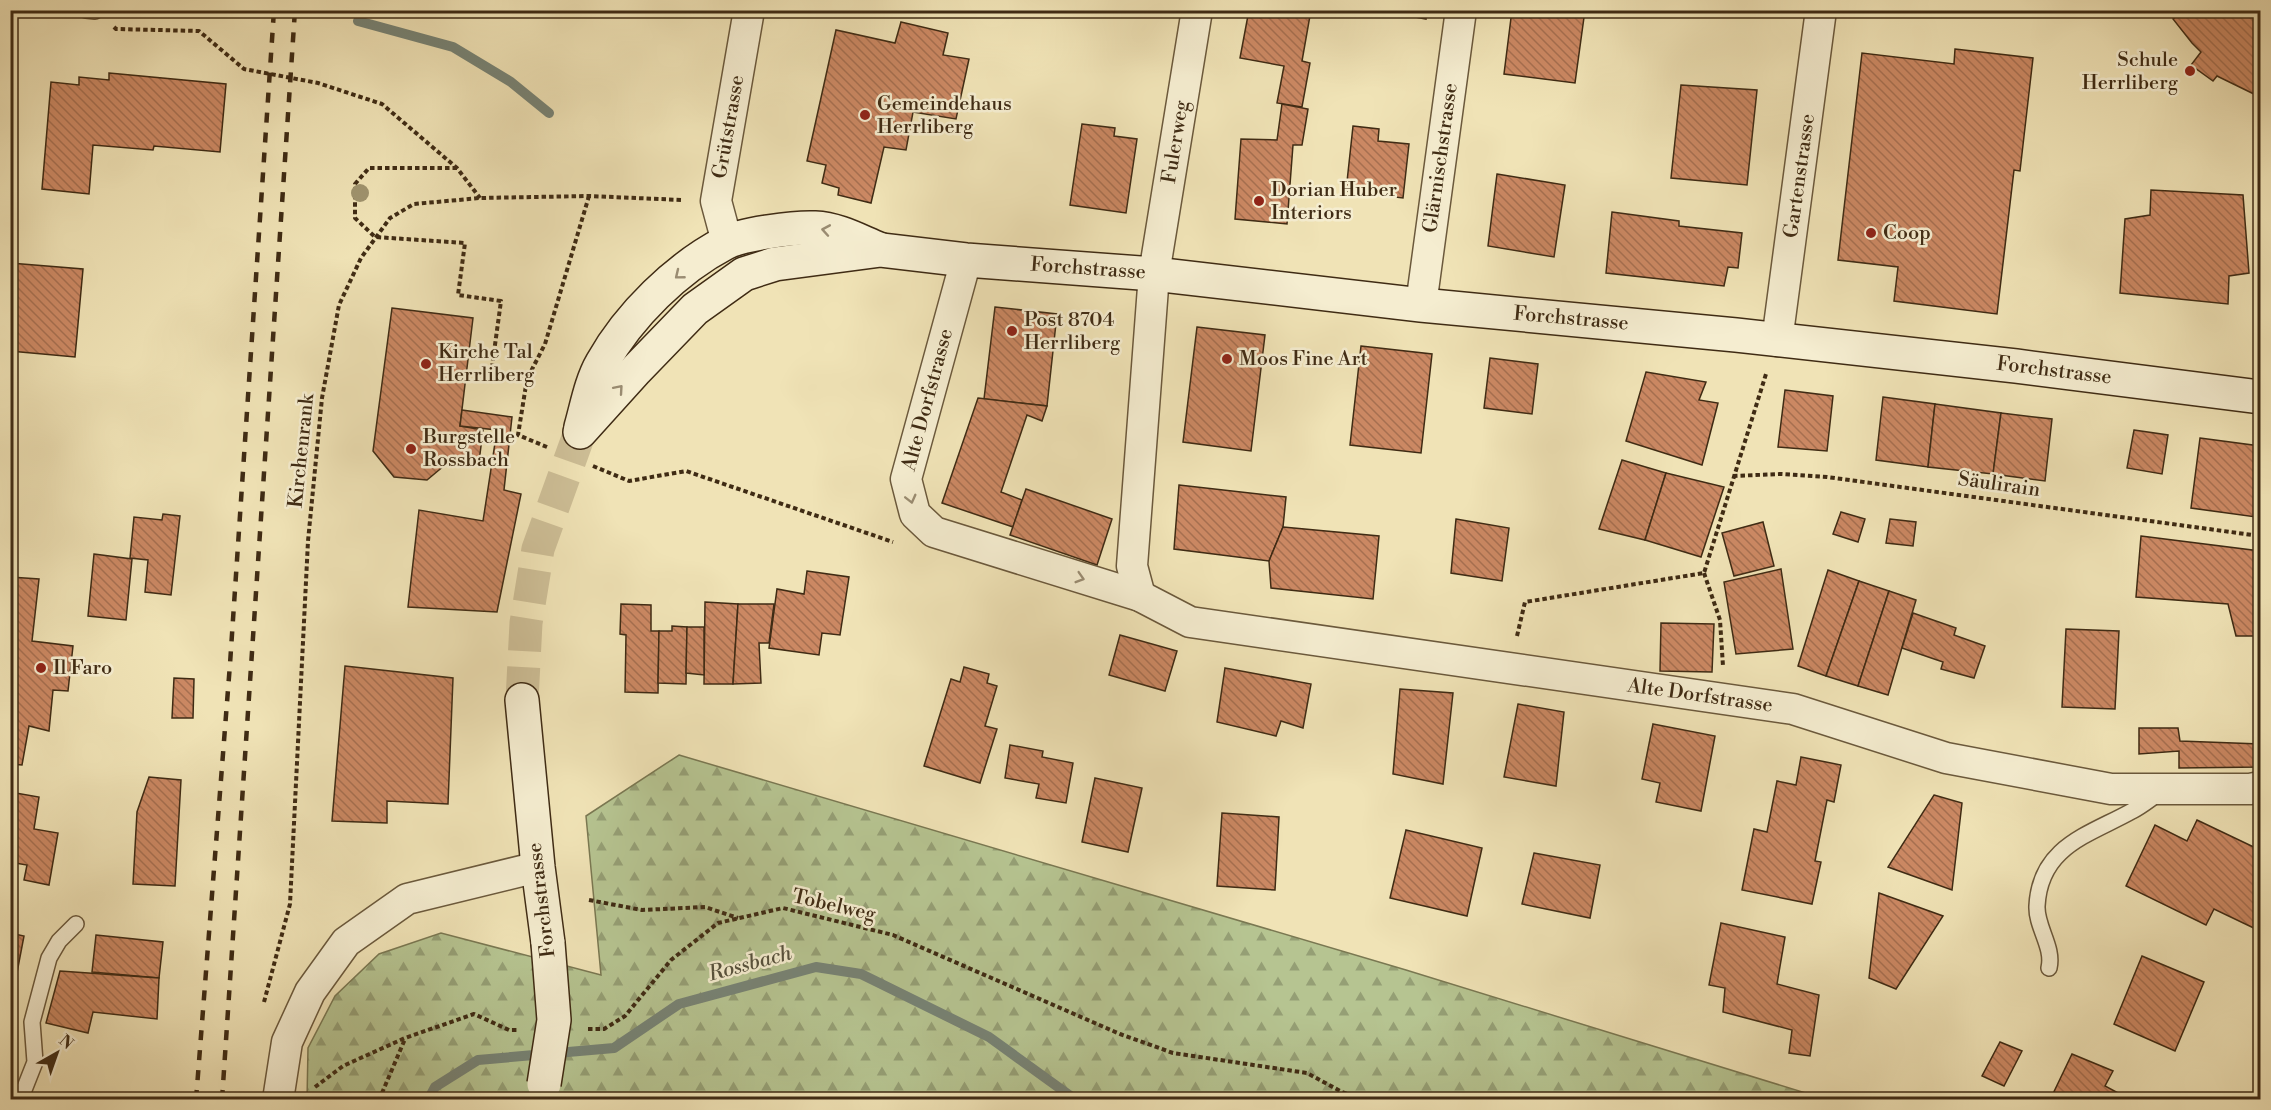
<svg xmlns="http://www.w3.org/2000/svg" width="2271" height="1110" font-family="'Libre Bodoni',serif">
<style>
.forest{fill:url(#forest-firs);stroke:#7a7852;stroke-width:1.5}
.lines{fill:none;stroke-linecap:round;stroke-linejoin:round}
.stream{stroke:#778375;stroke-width:10}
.building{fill:url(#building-back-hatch);stroke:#3f2b14;stroke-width:1.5}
.secondary-tunnel{stroke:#cdbe96;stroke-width:33;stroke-dasharray:33 16;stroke-linecap:butt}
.service-casing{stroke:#6b593c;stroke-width:18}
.minor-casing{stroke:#6b593c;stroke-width:33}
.secondary-casing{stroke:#3f2b14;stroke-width:36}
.path{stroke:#3f2b14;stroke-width:4;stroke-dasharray:4.5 3;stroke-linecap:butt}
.service{stroke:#f5edd0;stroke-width:15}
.minor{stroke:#f5edd0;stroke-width:30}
.secondary{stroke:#f5edd0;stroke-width:33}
.rail{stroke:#3f2b14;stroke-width:4.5;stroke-dasharray:10 10;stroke-linecap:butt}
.secondary-bridge-casing{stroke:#3f2b14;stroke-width:36;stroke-linecap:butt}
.secondary-bridge{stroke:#f5edd0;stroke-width:33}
.tree{fill:#9f936e}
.oneway{stroke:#9a8c72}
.poi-dot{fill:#8f2418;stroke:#f5edd0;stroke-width:2}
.labels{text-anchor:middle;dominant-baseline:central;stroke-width:5;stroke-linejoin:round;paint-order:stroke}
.poi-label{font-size:20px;fill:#3f2b14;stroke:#f5edd0;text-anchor:start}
.street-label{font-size:20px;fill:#3f2b14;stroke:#f5edd0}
.water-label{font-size:21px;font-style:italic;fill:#56503c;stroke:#f5edd0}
</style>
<defs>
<pattern id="forest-firs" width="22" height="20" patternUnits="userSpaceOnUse" patternTransform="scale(1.5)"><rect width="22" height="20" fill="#b6c491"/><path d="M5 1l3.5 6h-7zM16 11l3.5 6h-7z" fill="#959f75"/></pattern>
<pattern id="building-back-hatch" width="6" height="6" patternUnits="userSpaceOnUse" patternTransform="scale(1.5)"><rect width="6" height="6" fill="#cb8863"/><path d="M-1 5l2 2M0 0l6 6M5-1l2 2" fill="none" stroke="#a66f50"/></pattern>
</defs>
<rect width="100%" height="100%" fill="#f0e3b6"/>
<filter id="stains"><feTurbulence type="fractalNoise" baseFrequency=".00333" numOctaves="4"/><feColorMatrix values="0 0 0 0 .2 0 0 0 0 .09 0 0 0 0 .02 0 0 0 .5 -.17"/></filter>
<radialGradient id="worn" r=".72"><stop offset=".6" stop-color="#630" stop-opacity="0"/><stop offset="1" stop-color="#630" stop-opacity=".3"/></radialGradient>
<path class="forest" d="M679,755L1406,970L1825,1099L307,1100L308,1048L335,996L379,954L441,933L601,975L586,816Z"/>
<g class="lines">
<g class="stream">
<path d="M358,21L453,47L511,82L549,113"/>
<path d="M428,1100L435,1087L478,1060L614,1048L679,1004L816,967L861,974L989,1037L1076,1100"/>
</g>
</g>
<g class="building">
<path d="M1249,10H1311L1302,61L1310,63L1302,107L1277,103L1284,66L1240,58Z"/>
<path d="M1379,10H1427L1426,19Z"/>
<path d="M1512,10H1585L1575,83L1504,74Z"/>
<path d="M2186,10L2260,11V104L2258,103L2260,97L2217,76L2213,81L2191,65L2201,52L2192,43L2173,19Z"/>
<path d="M901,22L948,33L943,55L969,59L956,119L913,112L906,150L884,147L871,203L838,195L839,188L822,183L826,165L807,161L836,30L895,43Z"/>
<path d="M1955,49L2033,58L2020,171L2014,170L1997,314L1894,301L1898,267L1838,260L1862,53L1954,64Z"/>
<path d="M109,73L226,84L220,152L154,146L153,150L93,145L89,194L42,189L51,82L79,85V77L109,80Z"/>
<path d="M1681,85L1757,90L1747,185L1671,178Z"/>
<path d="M1282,104L1308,109L1302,145H1293L1287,224L1235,219L1241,139L1277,140Z"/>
<path d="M1082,124L1115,128L1114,136L1137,139L1126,213L1070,205Z"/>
<path d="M1353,126L1379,129L1378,141L1409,144L1403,198L1346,191Z"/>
<path d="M1497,174L1565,185L1554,257L1488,246Z"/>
<path d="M2151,190L2243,195L2249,273L2229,276L2228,304L2120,293L2125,219L2150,215Z"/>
<path d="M1612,212L1679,221V226L1742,233L1738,268L1728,267L1724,286L1606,273Z"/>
<path d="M10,263L83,269L75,357L10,351Z"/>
<path d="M995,307L1057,314L1047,406L984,399Z"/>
<path d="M392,308L473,318L460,426L483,430L479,462L451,460L427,480L394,477L373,451Z"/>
<path d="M1197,327L1265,335L1251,451L1183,442Z"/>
<path d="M1361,346L1432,354L1421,453L1350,445Z"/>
<path d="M1490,358L1538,364L1532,414L1484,408Z"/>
<path d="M1646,372L1706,382L1699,400L1718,403L1702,465L1626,441Z"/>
<path d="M1785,390L1833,396L1827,451L1778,447Z"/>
<path d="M1883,397L1935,404L1928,467L1876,460Z"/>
<path d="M978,398L1047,406L1042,421L1027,415L1001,492L1022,500L1013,527L942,503Z"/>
<path d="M1935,404L2001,413L1993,474L1928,467Z"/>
<path d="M462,410L512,417L504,490L521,494L497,612L408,607L419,510L483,521L497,430L460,426Z"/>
<path d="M2001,413L2052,419L2045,481L1993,474Z"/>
<path d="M2134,430L2168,435L2162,474L2127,468Z"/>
<path d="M2200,438L2260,446V484L2256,517L2191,508Z"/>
<path d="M1622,460L1666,473L1645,540L1599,529Z"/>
<path d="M1666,473L1724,487L1701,557L1645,540Z"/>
<path d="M1179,485L1286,497L1283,527L1269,561L1174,549Z"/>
<path d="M1026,489L1112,519L1097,565L1010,535Z"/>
<path d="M1841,512L1865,519L1858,542L1833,534Z"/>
<path d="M163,514L180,516L171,595L145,592L148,560L130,558L134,517L162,520Z"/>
<path d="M1456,519L1509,528L1502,581L1451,573Z"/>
<path d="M1890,519L1916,522L1913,546L1886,543Z"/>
<path d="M1763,522L1774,566L1734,576L1722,533Z"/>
<path d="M1283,527L1379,536L1373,599L1271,588L1269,561Z"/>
<path d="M2141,536L2260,551V636H2236L2228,604L2136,597Z"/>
<path d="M94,554L132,559L126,620L88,616Z"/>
<path d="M1781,569L1793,649L1736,654L1724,582Z"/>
<path d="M1828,570L1859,581L1826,676L1798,666Z"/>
<path d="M807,571L849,577L840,635L822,633L819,655L769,648L777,589L804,594Z"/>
<path d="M10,577L39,579L32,641L73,646L68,691L53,690L49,731L29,726L22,765L10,764Z"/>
<path d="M1859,581L1889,591L1858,686L1826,676Z"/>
<path d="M1889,591L1916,600L1888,695L1858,686Z"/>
<path d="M705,602L738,604L733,684H704Z"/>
<path d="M621,604L651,605V631H659L658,693L625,692L626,635L620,634Z"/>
<path d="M738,604H774L769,643H759L761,683L733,684Z"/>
<path d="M1913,613L1956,628L1954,635L1985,646L1974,678L1941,669L1943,662L1902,648Z"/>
<path d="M1661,623L1714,624L1712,672L1660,671Z"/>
<path d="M672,626L687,627L686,684L658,683L659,631H672Z"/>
<path d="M687,627H704V675L686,673Z"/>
<path d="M2066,629L2119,631L2115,709L2062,707Z"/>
<path d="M1120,635L1177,651L1165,691L1109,675Z"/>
<path d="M345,666L453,678L448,804L387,801V823L332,821Z"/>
<path d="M964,667L989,674L987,683L997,686L985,726L997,729L980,783L924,766L951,679L960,682Z"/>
<path d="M1225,668L1311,684L1303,728L1281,721L1276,736L1217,722Z"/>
<path d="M174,678L194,679L193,718H172Z"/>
<path d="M1400,689L1453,693L1443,784L1393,774Z"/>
<path d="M1518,704L1564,712L1556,786L1504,777Z"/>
<path d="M1653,724L1715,736L1701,811L1656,802L1660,783L1642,779Z"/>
<path d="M2139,728H2178L2180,741L2260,744V767L2179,768V751L2139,754Z"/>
<path d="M1010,745L1043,751L1042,757L1073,763L1066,803L1036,798L1039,784L1005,778Z"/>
<path d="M1801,757L1841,765L1834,802L1827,800L1815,861L1821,862L1812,904L1742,890L1754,829L1767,832L1777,781L1796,785Z"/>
<path d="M149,777L181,780L175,886L133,884L137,812Z"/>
<path d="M1095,778L1142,788L1128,852L1082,842Z"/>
<path d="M10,792L39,797L34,829L58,833L49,885L24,880L27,865L10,862Z"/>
<path d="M1934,795L1962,803L1952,890L1888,867Z"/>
<path d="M1222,813L1279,817L1275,890L1217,886Z"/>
<path d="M2197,820L2260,850V931L2214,909L2206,925L2126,886L2155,825L2187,841Z"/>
<path d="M1406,830L1482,848L1467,916L1390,898Z"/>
<path d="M1534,853L1600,865L1590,918L1522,904Z"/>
<path d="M1879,893L1943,916L1896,989L1869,978Z"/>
<path d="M1721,923L1785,937L1777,984L1819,995L1810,1056L1789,1053L1792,1030L1723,1012L1725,988L1709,985Z"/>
<path d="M10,933L24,936L15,983L10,982Z"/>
<path d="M96,935L163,942L159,978L92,972Z"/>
<path d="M2142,956L2204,982L2175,1051L2114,1024Z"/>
<path d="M60,971L159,978L157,1019L93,1012L88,1033L46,1023Z"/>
<path d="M10,1026L16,1027L10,1057Z"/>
<path d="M2000,1042L2022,1051L2004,1086L1982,1076Z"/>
<path d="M2072,1054L2113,1071L2105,1086L2131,1100H2050Z"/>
</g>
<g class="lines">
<path class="secondary-tunnel" d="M522,700L526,623L538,549L580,432"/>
<defs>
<g id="service">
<path d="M86,10L95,11"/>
<path d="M2049,968C2054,947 2036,927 2037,906C2040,846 2089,835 2132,811C2142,806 2150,799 2159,793"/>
<path d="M20,1100L35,1062L32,1022L49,958L59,941L76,924"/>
</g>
<g id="minor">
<path d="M727,242L716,201L749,10"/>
<path d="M966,260L906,479L915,514L934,532L1140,596L1190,622L1793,709L1946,758L2111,789H2250L2260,787"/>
<path d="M1421,305L1461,10"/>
<path d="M1777,341L1821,10"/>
<path d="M1140,596L1132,566L1154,274L1197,10"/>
<path d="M278,1100L287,1042L310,992L346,942L407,899L538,867"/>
</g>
<g id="secondary">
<path d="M581,427C587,406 591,382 602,363C629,315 677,268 725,243C742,234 795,227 815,228C838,229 859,241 879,249"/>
<path d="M580,432L636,370L695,309L744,274L775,264L881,250L966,260L1154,274L1421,305L1736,335L2016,366L2260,397"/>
<path d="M522,700L538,867L548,943"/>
</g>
</defs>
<use href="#service" class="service-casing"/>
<use href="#minor" class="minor-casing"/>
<use href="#secondary" class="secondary-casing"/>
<g class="path">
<path d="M114,27L116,29L199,31L244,69L318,83L382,104L457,168L480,198"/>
<path d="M457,168H369L355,184V218L375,237L465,243L458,295L501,301L491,374L527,379"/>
<path d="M547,447L518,435L527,379L545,344L589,196"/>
<path d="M593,466L629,481L686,471L893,542"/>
<path d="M1733,476L1781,474L1827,477L2260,536"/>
<path d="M1704,573L1720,620L1723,666"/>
<path d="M1517,636L1525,602L1704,573L1766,374"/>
<path d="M589,900L642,910L705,907L738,918"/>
<path d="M264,1002L290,904L308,541L322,398L339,305L361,258L390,218L414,204L480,198L589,196L682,200"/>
<path d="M588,1029H604L625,1016L671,960L718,923L783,908L893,935L1120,1034L1173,1053L1307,1073L1342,1092L1364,1100"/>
<path d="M315,1087L343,1066L405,1038L474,1014L509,1030H517"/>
<path d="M379,1100L405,1039"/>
</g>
<use href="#service" class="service"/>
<use href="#minor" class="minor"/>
<use href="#secondary" class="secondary"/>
<g class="rail">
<path d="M196,1100L230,664L274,10"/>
<path d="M222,1100L295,10"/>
</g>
<defs>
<path id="secondary-bridge" d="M544,1084L554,1020L548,943"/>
</defs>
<use href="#secondary-bridge" class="secondary-bridge-casing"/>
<use href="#secondary-bridge" class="secondary-bridge"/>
</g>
<circle class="tree" cx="360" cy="193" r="9"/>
<defs><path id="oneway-chevron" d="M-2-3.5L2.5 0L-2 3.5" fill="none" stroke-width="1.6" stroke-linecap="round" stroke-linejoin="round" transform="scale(1.5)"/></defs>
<g class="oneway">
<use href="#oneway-chevron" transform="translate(826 230) rotate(-170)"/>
<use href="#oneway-chevron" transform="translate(679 275) rotate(141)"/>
<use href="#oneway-chevron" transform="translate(619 389) rotate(-49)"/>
<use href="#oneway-chevron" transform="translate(911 499) rotate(76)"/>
<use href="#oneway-chevron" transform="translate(1080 578) rotate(17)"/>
</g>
<g class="poi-dot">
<circle cx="2190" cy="71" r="6"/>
<circle cx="865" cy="115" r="6"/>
<circle cx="1259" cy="201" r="6"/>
<circle cx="1871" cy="233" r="6"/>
<circle cx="1012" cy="331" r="6"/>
<circle cx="1227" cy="359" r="6"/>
<circle cx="426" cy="364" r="6"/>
<circle cx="411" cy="449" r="6"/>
<circle cx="41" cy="668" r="6"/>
</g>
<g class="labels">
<g class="poi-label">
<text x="2178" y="60" text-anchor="end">Schule<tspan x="2178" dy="23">Herrliberg</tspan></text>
<text x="877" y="104">Gemeindehaus<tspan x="877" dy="23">Herrliberg</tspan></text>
<text x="1271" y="190">Dorian Huber<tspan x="1271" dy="23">Interiors</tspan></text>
<text x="1883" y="233">Coop</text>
<text x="1024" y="320">Post 8704<tspan x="1024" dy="23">Herrliberg</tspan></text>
<text x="438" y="352">Kirche Tal<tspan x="438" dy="23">Herrliberg</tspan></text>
<text x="1239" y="359">Moos Fine Art</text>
<text x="423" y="437">Burgstelle<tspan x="423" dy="23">Rossbach</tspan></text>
<text x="53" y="668">Il Faro</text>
</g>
<g class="street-label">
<text transform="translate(729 127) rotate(-80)">Grütstrasse</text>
<text transform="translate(1176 142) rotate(-81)">Fulerweg</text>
<text transform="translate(1441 158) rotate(-82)">Glärnischstrasse</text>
<text transform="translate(1800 176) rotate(-82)">Gartenstrasse</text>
<text transform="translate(1088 269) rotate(4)">Forchstrasse</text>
<text transform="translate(1571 319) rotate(5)">Forchstrasse</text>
<text transform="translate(2054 371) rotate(7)">Forchstrasse</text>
<text transform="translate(928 400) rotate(-75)">Alte Dorfstrasse</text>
<text transform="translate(302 451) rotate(-84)">Kirchenrank</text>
<text transform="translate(1999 485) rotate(8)">Säulirain</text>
<text transform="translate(1700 696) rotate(8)">Alte Dorfstrasse</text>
<text transform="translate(542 900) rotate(-97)">Forchstrasse</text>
<text transform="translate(834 906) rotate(13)">Tobelweg</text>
</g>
<g class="water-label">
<text transform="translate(750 964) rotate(-15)">Rossbach</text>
</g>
</g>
<rect width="2271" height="1110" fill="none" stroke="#f0e3b6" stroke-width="36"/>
<rect x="12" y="12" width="2247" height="1086" fill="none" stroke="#3f2b14" stroke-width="3"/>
<rect x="18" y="18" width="2235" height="1074" fill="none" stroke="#3f2b14" stroke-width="1.5"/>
<g transform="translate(57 1053) rotate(40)" stroke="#f5edd0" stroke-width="4.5" paint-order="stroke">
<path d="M0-4.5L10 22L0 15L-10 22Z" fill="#3f2b14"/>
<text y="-9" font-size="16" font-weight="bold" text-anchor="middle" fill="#3f2b14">N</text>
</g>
<rect width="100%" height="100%" filter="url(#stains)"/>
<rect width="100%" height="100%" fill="url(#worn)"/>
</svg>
